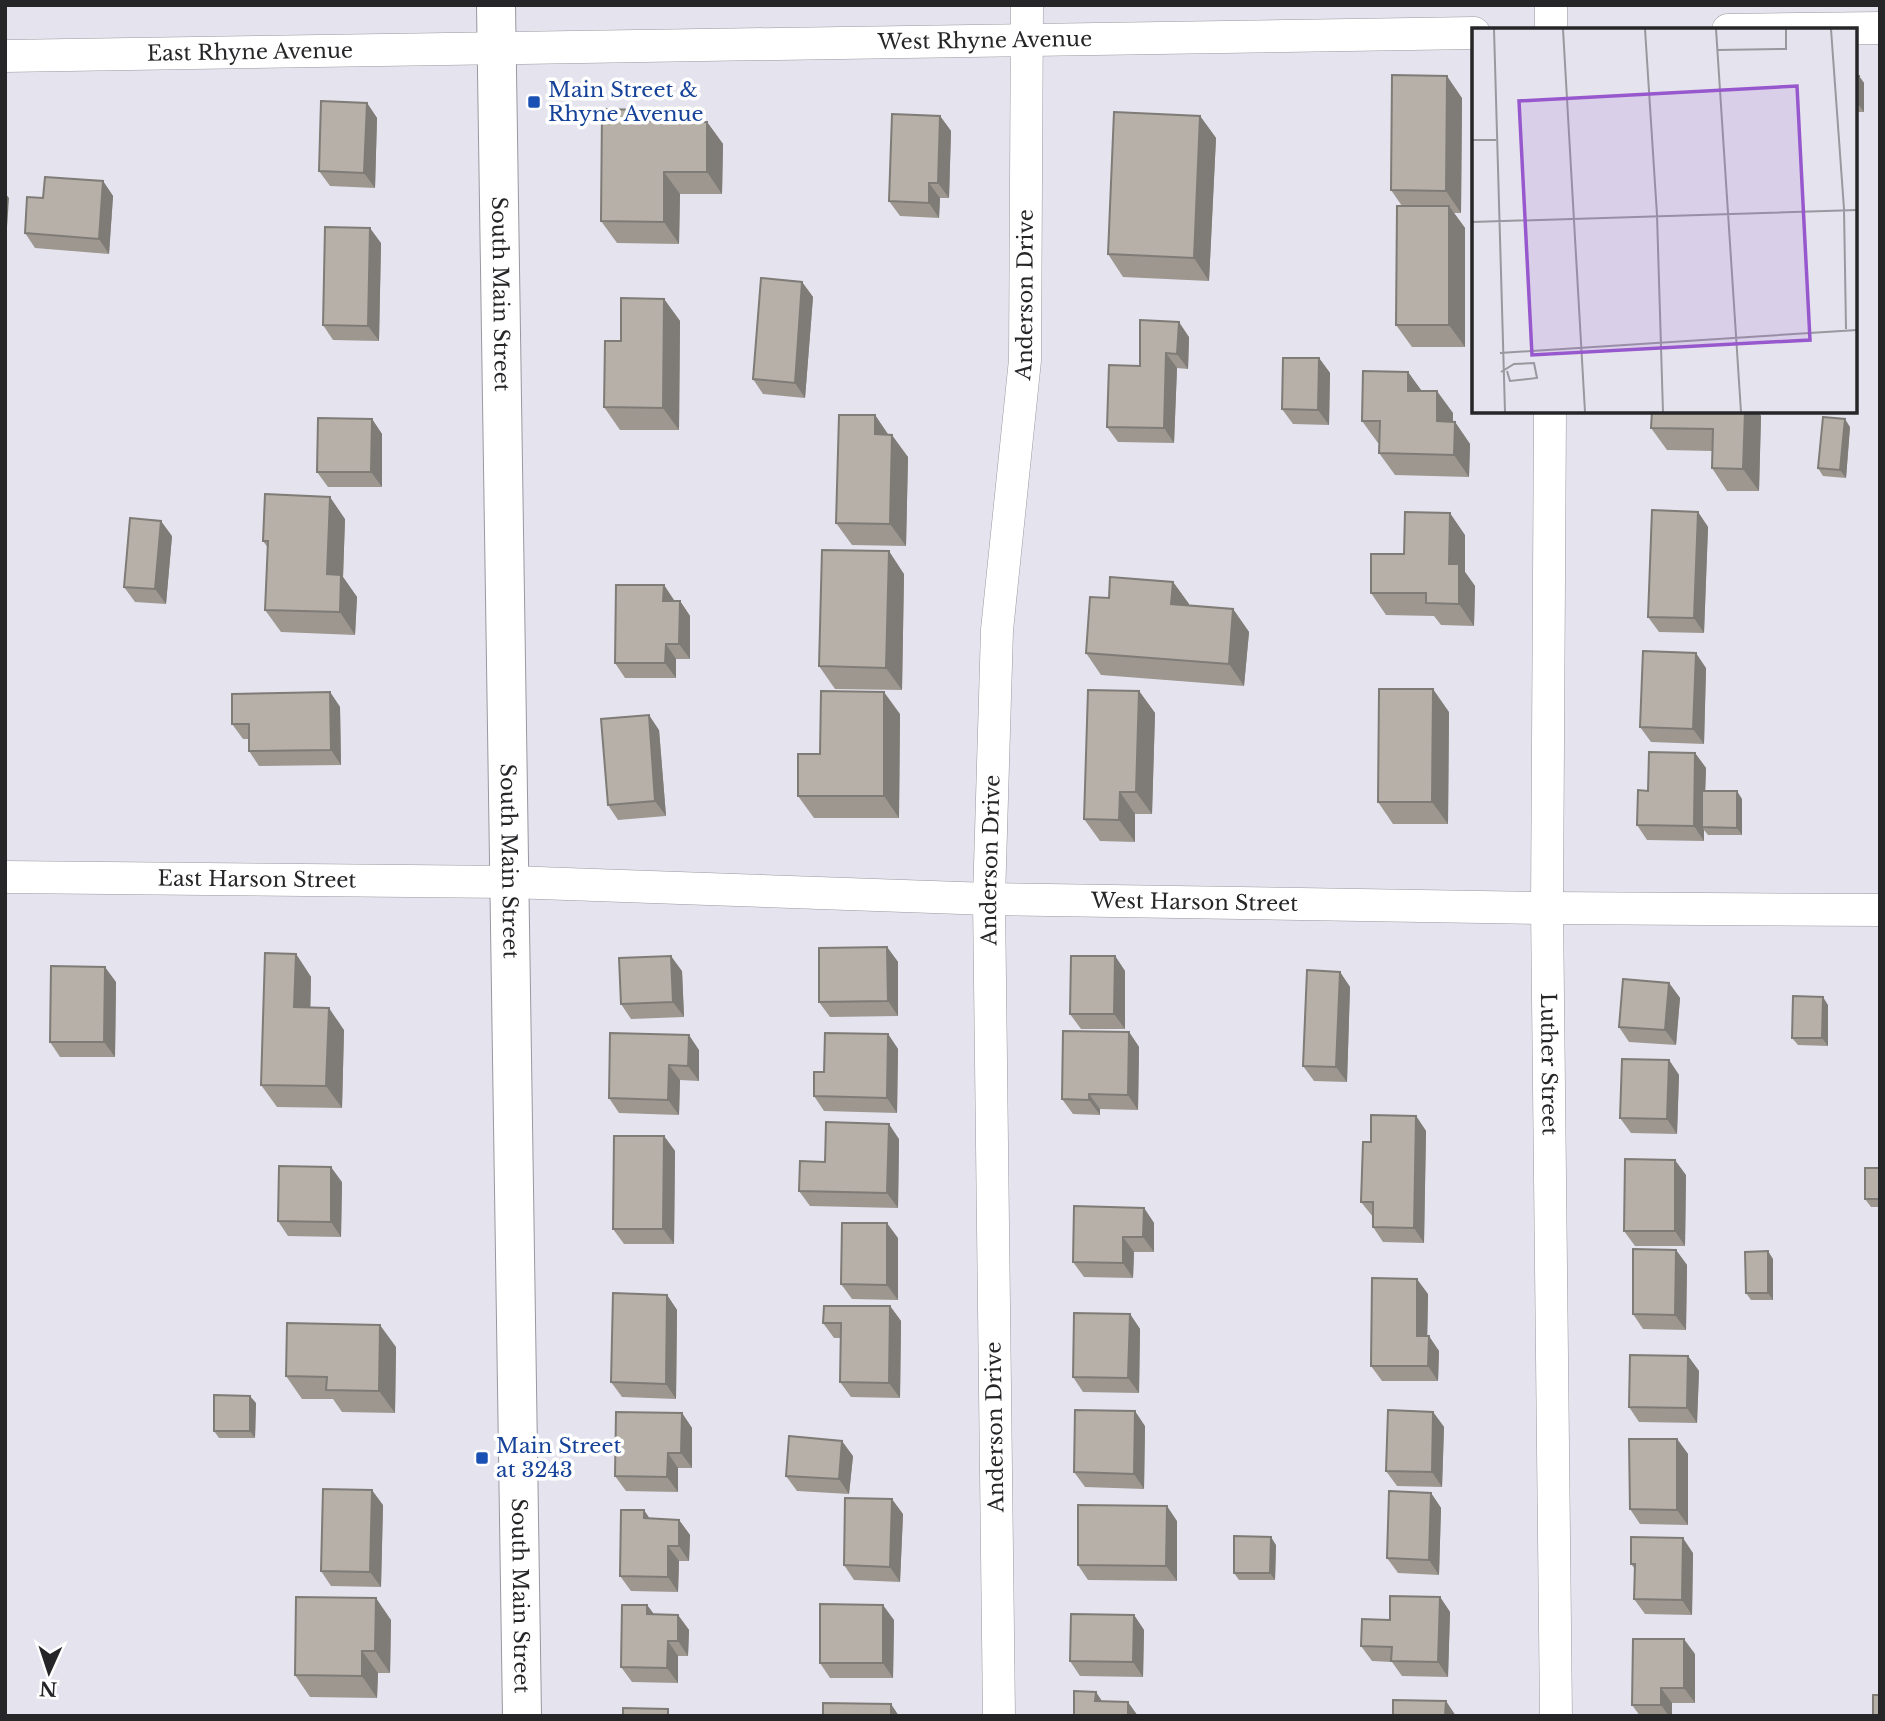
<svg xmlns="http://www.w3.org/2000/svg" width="1885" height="1721" font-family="'Libre Baskerville',serif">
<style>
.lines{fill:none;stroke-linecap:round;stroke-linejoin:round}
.street-casing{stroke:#9998a1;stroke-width:33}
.primary-casing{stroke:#9998a1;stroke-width:40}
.street{stroke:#fff;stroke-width:32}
.primary{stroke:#fff;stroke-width:38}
.wall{fill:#9d9790}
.shaded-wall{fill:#7f7b76}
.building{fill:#b6b0a8;stroke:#7f7b76;stroke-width:2}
.transit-dot{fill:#1a4fb4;stroke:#fff;stroke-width:2.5}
.labels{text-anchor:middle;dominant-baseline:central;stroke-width:7;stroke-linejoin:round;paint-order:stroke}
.street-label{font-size:21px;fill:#262629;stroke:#fff}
.transit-label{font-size:21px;fill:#164399;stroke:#fff;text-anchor:start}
.inset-road{fill:none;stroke:#99989f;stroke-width:2}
.view{fill:#9858cd;fill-opacity:0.15;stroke:#9858cd;stroke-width:3.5}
.inset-edge{fill:none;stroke:#262629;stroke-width:3.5}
</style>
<rect width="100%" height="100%" fill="#e5e4ee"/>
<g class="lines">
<defs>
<g id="street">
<path d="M1551,5V30"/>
<path d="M1728,30L1880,28"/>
<path id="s1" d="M5,56L1474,33"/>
<path id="s2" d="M1550,411L1547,908L1556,1716"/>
<path id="s3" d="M5,877L510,882L989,899L1547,908L1880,910"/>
<path id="s4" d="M999,1716L989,899L997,630L1025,360L1027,5"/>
</g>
<g id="primary">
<path id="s5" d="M496,5L522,1716"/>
</g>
</defs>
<use href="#street" class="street-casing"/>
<use href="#primary" class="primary-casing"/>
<use href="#street" class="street"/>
<use href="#primary" class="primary"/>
</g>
<g class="wall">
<path d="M1855,76H1859L1864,83V112H1855Z"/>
<path d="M1462,98L1461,213H1454L1465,228V347H1412L1396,325L1402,206L1391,190Z"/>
<path d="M367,103L377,118L375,188L330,186L319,171Z"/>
<path d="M645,110L652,121L707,122L723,144L722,194H680L679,244L617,243L601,221Z"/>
<path d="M940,116L951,131L949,198H940L939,218L900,216L889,201Z"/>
<path d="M1200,116L1216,138L1209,281L1123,277L1108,254Z"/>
<path d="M103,181L113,196L109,254L35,248L25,233Z"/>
<path d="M381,243L379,341L333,340L323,325Z"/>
<path d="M802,282L813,297L805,398L763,394L753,379Z"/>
<path d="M664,299L680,321L679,430H620L604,407L621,341Z"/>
<path d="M1189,337L1188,369L1177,368L1174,443L1118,442L1107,427L1140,366Z"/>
<path d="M1319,358L1330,373L1329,425L1293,424L1282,409Z"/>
<path d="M1408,372L1421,391L1453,413V422H1455L1470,444L1469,477L1395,475L1379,453V443H1378L1362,421Z"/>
<path d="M1652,411H1757L1761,416L1759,491H1727L1712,468V451L1667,450L1651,428Z"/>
<path d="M875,415L888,435L908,457L906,546L852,545L836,523Z"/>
<path d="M372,419L382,434V487H328L317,472Z"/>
<path d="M1850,427L1846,478L1823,476L1818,468Z"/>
<path d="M1698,512L1708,527L1704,633L1659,632L1648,617Z"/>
<path d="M345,519L343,577L357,597L355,635L281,632L265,610L268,548L263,541Z"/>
<path d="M1465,535V572L1475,586L1474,626L1441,625L1434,616L1386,615L1371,593L1404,554Z"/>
<path d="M172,536L166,604L135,602L124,587Z"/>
<path d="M904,574L902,690L835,689L819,666Z"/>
<path d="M1173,582L1189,604L1188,606L1233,609L1249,632L1244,686L1101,675L1086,653L1109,598Z"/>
<path d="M664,585L674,601H680L690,616V659H676V678H625L615,663Z"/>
<path d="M1706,668L1704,744L1651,742L1640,727Z"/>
<path d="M1139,691L1155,713L1152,814H1135V842L1100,841L1084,819Z"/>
<path d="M330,692L340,707L341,765L259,766L249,751V739H243L232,724Z"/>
<path d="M1449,712L1448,824H1393L1378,802Z"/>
<path d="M900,714L899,818H814L798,796Z"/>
<path d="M659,730L666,816L618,820L608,805Z"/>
<path d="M1695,753L1706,768L1705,791L1742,799V835H1708L1704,830V841L1647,840L1637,825L1648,791Z"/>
<path d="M887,947L898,962V1016L830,1017L819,1002Z"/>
<path d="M296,954L311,977L310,1008L344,1030L342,1108L277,1107L261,1085Z"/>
<path d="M1115,956L1125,971V1029H1081L1070,1014Z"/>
<path d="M682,971L684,1017L631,1019L621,1004Z"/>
<path d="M1340,972L1350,987L1347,1082L1314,1081L1303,1066Z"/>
<path d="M116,982L115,1057H60L50,1042Z"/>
<path d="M1669,983L1680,998L1676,1045L1629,1042L1619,1027Z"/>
<path d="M1828,1005V1046L1798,1045L1792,1038Z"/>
<path d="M1129,1032L1139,1047L1138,1110L1100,1109V1115L1073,1114L1062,1099Z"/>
<path d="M888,1034L898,1049L897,1113L824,1111L814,1096L824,1072Z"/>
<path d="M699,1050V1081L680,1080L679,1115L619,1113L609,1098Z"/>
<path d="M1669,1060L1679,1075L1677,1134L1631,1133L1620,1118Z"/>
<path d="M1416,1116L1426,1131L1424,1243L1383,1242L1373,1227V1217L1361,1202L1371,1142Z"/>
<path d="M664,1136L675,1151L674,1244H624L613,1229Z"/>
<path d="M899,1139L898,1208L810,1206L799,1191L825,1162Z"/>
<path d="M1880,1168V1207H1871L1865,1199Z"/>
<path d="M1686,1175L1685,1246H1635L1624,1231Z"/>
<path d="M342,1182L341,1237L288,1236L278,1221Z"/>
<path d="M1144,1208L1154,1223V1252H1134L1133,1278L1084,1277L1073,1262Z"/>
<path d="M898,1238V1300L852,1299L841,1284Z"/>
<path d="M1676,1250L1687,1265L1686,1330L1643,1329L1633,1314Z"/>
<path d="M1773,1259V1300H1751L1746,1293Z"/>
<path d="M1428,1294L1427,1336L1439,1351L1438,1381H1382L1371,1366Z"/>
<path d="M667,1295L677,1310L676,1399L622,1397L611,1382Z"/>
<path d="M890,1306L901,1321L900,1398L851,1397L840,1382L841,1338H834L823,1323Z"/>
<path d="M1130,1314L1140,1329L1139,1393L1083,1392L1073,1377Z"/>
<path d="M396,1347L395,1413L342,1412L333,1399H302L286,1376Z"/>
<path d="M1688,1356L1699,1371L1697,1423L1639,1422L1629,1407Z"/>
<path d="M256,1403L255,1438H219L214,1431Z"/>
<path d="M1433,1412L1444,1427L1442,1487L1397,1486L1386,1471Z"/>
<path d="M682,1413L692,1428V1468H678V1492L626,1491L615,1476Z"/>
<path d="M1145,1426L1144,1489L1085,1487L1074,1472Z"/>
<path d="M1677,1439L1688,1454V1525L1640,1524L1630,1509Z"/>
<path d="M853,1456L849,1494L797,1491L786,1476Z"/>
<path d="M1431,1493L1441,1508L1439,1575L1398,1573L1387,1558Z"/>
<path d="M383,1505L381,1587L331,1586L321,1571Z"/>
<path d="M903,1514L900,1582L854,1580L844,1565Z"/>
<path d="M650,1519L679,1520L690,1535L689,1561H679L678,1592L631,1591L620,1576Z"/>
<path d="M1177,1521V1581L1088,1580L1078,1565Z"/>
<path d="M1276,1545L1275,1580H1239L1234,1573Z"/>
<path d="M1693,1553L1692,1615L1645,1614L1634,1599L1635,1569L1631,1564Z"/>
<path d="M1440,1597L1450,1612L1448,1677L1402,1676L1392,1662L1372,1661L1361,1646L1390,1620Z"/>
<path d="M647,1605L654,1614L678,1615L689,1630L688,1656H678V1683L632,1682L621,1667Z"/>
<path d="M1134,1615L1144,1630L1143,1677L1080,1676L1070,1661Z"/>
<path d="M391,1620L390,1673H378L377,1698L310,1697L295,1675Z"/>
<path d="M894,1620L893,1678H830L820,1663Z"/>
<path d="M1695,1654V1703H1672V1716H1640L1632,1705Z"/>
</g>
<g class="shaded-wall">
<path d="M1447,76L1462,98L1461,213L1446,191Z"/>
<path d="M1859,76L1864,83V112L1859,105Z"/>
<path d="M367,103L377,118L375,188L364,173Z"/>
<path d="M645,110L660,132L645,121Z"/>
<path d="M940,116L951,131L949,198L938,183Z"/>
<path d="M1200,116L1216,138L1209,281L1194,258Z"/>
<path d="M707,122L723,144L722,194L707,172Z"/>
<path d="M664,172L680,194L679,244L664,222Z"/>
<path d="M103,181L113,196L109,254L99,239Z"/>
<path d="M929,183L940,198L939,218L929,203Z"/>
<path d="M5,193L9,198L5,256Z"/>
<path d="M1449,206L1465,228V347L1449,325Z"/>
<path d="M370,228L381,243L379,341L368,326Z"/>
<path d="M802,282L813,297L805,398L795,383Z"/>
<path d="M664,299L680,321L679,430L663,408Z"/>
<path d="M1179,322L1189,337L1188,369L1177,354Z"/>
<path d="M1166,353L1177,368L1174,443L1164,428Z"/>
<path d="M1319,358L1330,373L1329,425L1318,410Z"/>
<path d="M1408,372L1424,394L1408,391Z"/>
<path d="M1437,391L1453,413L1452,443L1437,421Z"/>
<path d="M1745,411H1757L1761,416L1759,491L1743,469Z"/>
<path d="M875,415L890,437L875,434Z"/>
<path d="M372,419L382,434V487L371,472Z"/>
<path d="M1845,419L1850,427L1846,478L1840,470Z"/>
<path d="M1455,422L1470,444L1469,477L1454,455Z"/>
<path d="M892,435L908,457L906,546L890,524Z"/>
<path d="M330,497L345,519L343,577L357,597L355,635L340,612L327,574Z"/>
<path d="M1698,512L1708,527L1704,633L1694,618Z"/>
<path d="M1450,513L1465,535V572L1475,586L1474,626L1459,604L1449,564Z"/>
<path d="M161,521L172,536L166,604L155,589Z"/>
<path d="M889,551L904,574L902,690L886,668Z"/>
<path d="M1173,582L1189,604L1187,627L1171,604Z"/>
<path d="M664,585L674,600V616L663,601Z"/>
<path d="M680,601L690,616V659L679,644Z"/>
<path d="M1233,609L1249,632L1244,686L1229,664Z"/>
<path d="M666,644L676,659V678L665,663Z"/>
<path d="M1696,653L1706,668L1704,744L1693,729Z"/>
<path d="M1433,689L1449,712L1448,824L1432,802Z"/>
<path d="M1139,691L1155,713L1152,814L1136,792Z"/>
<path d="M330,692L340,707L341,765L331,750Z"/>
<path d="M884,692L900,714L899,818L884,796Z"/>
<path d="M649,715L659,730L666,816L655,801Z"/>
<path d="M1695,753L1706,768L1704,828L1702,827L1704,830V841L1694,826Z"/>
<path d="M1737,791L1742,799V835L1737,828Z"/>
<path d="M1120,792L1135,814V842L1119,820Z"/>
<path d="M887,947L898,962V1016L888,1001Z"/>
<path d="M296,954L311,977L310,1029L294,1007Z"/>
<path d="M671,956L682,971L684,1017L673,1002Z"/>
<path d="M1115,956L1125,971V1029L1114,1014Z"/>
<path d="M105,967L116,982L115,1057L104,1042Z"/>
<path d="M1340,972L1350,987L1347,1082L1336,1067Z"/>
<path d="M1669,983L1680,998L1676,1045L1665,1030Z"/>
<path d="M1823,997L1828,1005V1046L1822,1038Z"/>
<path d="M329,1008L344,1030L342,1108L326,1086Z"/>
<path d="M1129,1032L1139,1047L1138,1110L1128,1095Z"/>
<path d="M888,1034L898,1049L897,1113L887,1098Z"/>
<path d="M689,1035L699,1050V1081L688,1066Z"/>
<path d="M1669,1060L1679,1075L1677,1134L1667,1119Z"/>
<path d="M669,1065L680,1080L679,1115L668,1100Z"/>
<path d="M1089,1094L1100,1109V1115L1089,1100Z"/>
<path d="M1416,1116L1426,1131L1424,1243L1414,1228Z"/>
<path d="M889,1124L899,1139L898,1208L887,1193Z"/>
<path d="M664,1136L675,1151L674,1244L663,1229Z"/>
<path d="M1675,1160L1686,1175L1685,1246L1675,1231Z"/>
<path d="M331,1167L342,1182L341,1237L331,1222Z"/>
<path d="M1144,1208L1154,1223V1252L1143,1237Z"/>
<path d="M887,1223L898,1238V1300L887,1285Z"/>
<path d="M1123,1237L1134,1252L1133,1278L1123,1263Z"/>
<path d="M1676,1250L1687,1265L1686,1330L1675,1315Z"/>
<path d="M1768,1251L1773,1259V1300L1768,1293Z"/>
<path d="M1417,1279L1428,1294L1427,1351L1417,1336Z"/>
<path d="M667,1295L677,1310L676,1399L666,1384Z"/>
<path d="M890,1306L901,1321L900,1398L889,1383Z"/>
<path d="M1130,1314L1140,1329L1139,1393L1128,1378Z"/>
<path d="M380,1325L396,1347L395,1413L379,1391Z"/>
<path d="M1429,1336L1439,1351L1438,1381L1428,1366Z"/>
<path d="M1688,1356L1699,1371L1697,1423L1687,1408Z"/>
<path d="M250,1396L256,1403L255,1438L250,1431Z"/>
<path d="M1135,1411L1145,1426L1144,1489L1134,1474Z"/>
<path d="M1433,1412L1444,1427L1442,1487L1432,1472Z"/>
<path d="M682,1413L692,1428V1468L681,1453Z"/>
<path d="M1677,1439L1688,1454V1525L1677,1510Z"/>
<path d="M842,1441L853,1456L849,1494L839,1479Z"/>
<path d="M668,1453L678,1468V1492L667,1477Z"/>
<path d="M372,1490L383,1505L381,1587L370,1572Z"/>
<path d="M1431,1493L1441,1508L1439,1575L1429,1560Z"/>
<path d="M892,1499L903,1514L900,1582L890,1567Z"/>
<path d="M1167,1506L1177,1521V1581L1166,1566Z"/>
<path d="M644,1510L654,1525L644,1518Z"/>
<path d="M679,1520L690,1535L689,1561L679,1546Z"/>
<path d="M1271,1537L1276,1545L1275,1580L1270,1573Z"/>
<path d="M1683,1538L1693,1553L1692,1615L1682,1600Z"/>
<path d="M668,1546L679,1561L678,1592L668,1577Z"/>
<path d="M1440,1597L1450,1612L1448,1677L1438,1662Z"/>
<path d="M376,1598L391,1620L390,1673L375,1651Z"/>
<path d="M647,1605L658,1620L647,1614Z"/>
<path d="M883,1605L894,1620L893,1678L883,1663Z"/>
<path d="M678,1615L689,1630L688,1656L678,1641Z"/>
<path d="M1134,1615L1144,1630L1143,1677L1133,1662Z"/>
<path d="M1684,1639L1695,1654V1703L1684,1688Z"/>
<path d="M668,1641L678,1656V1683L667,1668Z"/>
<path d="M362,1651L378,1673L377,1698L362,1676Z"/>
<path d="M1661,1688L1672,1703V1716H1669L1661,1705Z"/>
<path d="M1096,1692L1106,1707L1095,1701Z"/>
<path d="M1446,1701L1456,1716H1445Z"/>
<path d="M1128,1702L1138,1716H1128Z"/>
<path d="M891,1704L899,1716H891Z"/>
</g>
<g class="building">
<path d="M1392,75L1447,76L1446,191L1391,190Z"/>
<rect x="1855" y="76" width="4" height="29"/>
<path d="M321,101L367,103L364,173L319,171Z"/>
<path d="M602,109L645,110V121L707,122V172H664V222L601,221Z"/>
<path d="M1114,112L1200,116L1194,258L1108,254Z"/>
<path d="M892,114L940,116L938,183H929V203L889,201Z"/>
<path d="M45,177L103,181L99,239L25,233L27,197L43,198Z"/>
<path d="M1397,206H1449V325H1396Z"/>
<path d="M325,227L370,228L368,326L323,325Z"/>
<path d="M761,278L802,282L795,383L753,379Z"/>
<path d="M621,298L664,299L663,408L604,407L605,341H621Z"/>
<path d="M1140,320L1179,322L1177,354L1166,353L1164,428L1107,427L1109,365L1140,366Z"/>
<path d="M1283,358H1319L1318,410L1282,409Z"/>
<path d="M1363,371L1408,372V391H1437V421L1455,422L1454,455L1379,453L1380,421H1362Z"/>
<path d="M1652,411H1745L1743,469L1712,468L1713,429L1651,428Z"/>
<path d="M839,415H875V434L892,435L890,524L836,523Z"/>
<path d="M1823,417L1845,419L1840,470L1818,468Z"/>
<path d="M318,418L372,419L371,472H317Z"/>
<path d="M265,494L330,497L327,574L341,575L340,612L265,610L268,541H263Z"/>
<path d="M1652,510L1698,512L1694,618L1648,617Z"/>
<path d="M1405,512L1450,513L1449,564H1459V604L1426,603V593H1371V554H1404Z"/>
<path d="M130,518L161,521L155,589L124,587Z"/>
<path d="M822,550L889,551L886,668L819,666Z"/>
<path d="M1110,577L1173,582L1171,604L1233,609L1229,664L1086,653L1090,597L1109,598Z"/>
<path d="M616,585H664L663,601H680L679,644H666L665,663H615Z"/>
<path d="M1643,651L1696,653L1693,729L1640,727Z"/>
<path d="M1379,689H1433L1432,802H1378Z"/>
<path d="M1088,690L1139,691L1136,792H1120L1119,820L1084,819Z"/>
<path d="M821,691L884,692V796H798V754H820Z"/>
<path d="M330,692L331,750L249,751V724H232V694Z"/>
<path d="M649,715L655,801L608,805L601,719Z"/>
<path d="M1649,752L1695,753L1694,826L1637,825L1638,790L1648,791Z"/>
<path d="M1702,791H1737V828L1702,827Z"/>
<path d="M887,947L888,1001L819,1002V948Z"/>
<path d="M265,953L296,954L294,1007L329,1008L326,1086L261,1085Z"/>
<path d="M671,956L673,1002L621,1004L619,958Z"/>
<path d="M1071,956H1115L1114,1014H1070Z"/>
<path d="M51,966L105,967L104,1042H50Z"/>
<path d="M1307,970L1340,972L1336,1067L1303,1066Z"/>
<path d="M1623,979L1669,983L1665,1030L1619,1027Z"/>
<path d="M1793,996L1823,997L1822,1038H1792Z"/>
<path d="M1063,1031L1129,1032L1128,1095L1089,1094V1100L1062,1099Z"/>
<path d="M610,1033L689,1035L688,1066L669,1065L668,1100L609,1098Z"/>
<path d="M825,1033L888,1034L887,1098L814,1096V1072H824Z"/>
<path d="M1622,1059L1669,1060L1667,1119L1620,1118Z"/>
<path d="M1371,1115L1416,1116L1414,1228L1373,1227V1202H1361L1363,1142H1371Z"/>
<path d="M826,1122L889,1124L887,1193L799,1191L800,1161L825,1162Z"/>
<path d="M614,1136H664L663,1229H613Z"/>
<path d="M1625,1159L1675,1160V1231H1624Z"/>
<path d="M279,1166L331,1167V1222L278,1221Z"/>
<rect x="1865" y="1168" width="15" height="31"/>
<path d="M1074,1206L1144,1208L1143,1237H1123V1263L1073,1262Z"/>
<path d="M842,1223H887V1285L841,1284Z"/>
<path d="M1633,1249L1676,1250L1675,1315L1633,1314Z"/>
<path d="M1768,1251V1293H1746L1745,1252Z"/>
<path d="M1372,1278L1417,1279V1336H1429L1428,1366H1371Z"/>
<path d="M613,1293L667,1295L666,1384L611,1382Z"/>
<path d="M824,1306H890L889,1383L840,1382L841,1323H823Z"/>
<path d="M1074,1313L1130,1314L1128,1378L1073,1377Z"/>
<path d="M287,1323L380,1325L379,1391L326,1390L327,1377L286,1376Z"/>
<path d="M1630,1355L1688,1356L1687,1408L1629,1407Z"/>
<path d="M214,1395L250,1396V1431H214Z"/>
<path d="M1075,1410L1135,1411L1134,1474L1074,1472Z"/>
<path d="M1388,1410L1433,1412L1432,1472L1386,1471Z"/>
<path d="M616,1412L682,1413L681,1453H668L667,1477L615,1476Z"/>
<path d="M789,1436L842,1441L839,1479L786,1476Z"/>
<path d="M1629,1439H1677V1510L1630,1509Z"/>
<path d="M323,1489L372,1490L370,1572L321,1571Z"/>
<path d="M1389,1491L1431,1493L1429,1560L1387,1558Z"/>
<path d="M845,1498L892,1499L890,1567L844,1565Z"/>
<path d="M1078,1505L1167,1506L1166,1566L1078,1565Z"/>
<path d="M621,1510H644V1518L679,1520V1546H668V1577L620,1576Z"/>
<path d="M1234,1536L1271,1537L1270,1573H1234Z"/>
<path d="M1631,1537L1683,1538L1682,1600L1634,1599L1635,1564H1631Z"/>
<path d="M1390,1596L1440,1597L1438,1662L1391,1661L1392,1647L1361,1646L1362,1619L1390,1620Z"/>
<path d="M296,1597L376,1598L375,1651H362V1676L295,1675Z"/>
<path d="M820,1604L883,1605V1663H820Z"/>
<path d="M622,1605H647V1614L678,1615V1641H668L667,1668L621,1667Z"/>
<path d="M1071,1614L1134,1615L1133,1662L1070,1661Z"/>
<path d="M1633,1639H1684V1688H1661V1705H1632Z"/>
<path d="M1074,1691L1096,1692L1095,1701L1128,1702V1716H1074Z"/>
<rect x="1873" y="1695" width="7" height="21"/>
<path d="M1393,1700L1446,1701L1445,1716H1393Z"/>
<path d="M823,1703L891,1704V1716H823Z"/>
<path d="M623,1708L668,1709V1716H623Z"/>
</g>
<g class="transit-dot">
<rect x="527" y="95" width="14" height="14" rx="3.5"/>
<rect x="475" y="1451" width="14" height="14" rx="3.5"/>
</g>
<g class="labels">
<g class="street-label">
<text stroke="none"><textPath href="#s1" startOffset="980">West Rhyne Avenue</textPath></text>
<text stroke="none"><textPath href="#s1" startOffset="245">East Rhyne Avenue</textPath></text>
<text stroke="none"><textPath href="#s5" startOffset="289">South Main Street</textPath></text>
<text stroke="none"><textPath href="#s4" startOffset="1423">Anderson Drive</textPath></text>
<text stroke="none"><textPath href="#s5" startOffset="856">South Main Street</textPath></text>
<text stroke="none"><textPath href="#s4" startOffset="856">Anderson Drive</textPath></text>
<text stroke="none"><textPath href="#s3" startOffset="252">East Harson Street</textPath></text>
<text stroke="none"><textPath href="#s3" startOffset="1190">West Harson Street</textPath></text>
<text stroke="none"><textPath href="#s2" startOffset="653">Luther Street</textPath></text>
<text transform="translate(995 1427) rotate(-91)">Anderson Drive</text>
<text stroke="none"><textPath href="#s5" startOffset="1591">South Main Street</textPath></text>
</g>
<g class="transit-label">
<text x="548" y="90">Main Street &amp;<tspan x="548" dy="24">Rhyne Avenue</tspan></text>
<text x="496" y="1446">Main Street<tspan x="496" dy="24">at 3243</tspan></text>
</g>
</g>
<g transform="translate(1472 28)">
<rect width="385" height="385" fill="#e5e4ee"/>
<path class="inset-road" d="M22,1L33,384M91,1L113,384M173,1L185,187L191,384M244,1L269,384M359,1L372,181L374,301M245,22L314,21V1M0,112H24M0,194L385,182M28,325L385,302M29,344L42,336L62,335L65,350L38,353L35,343"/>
<path class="view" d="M325,58L338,312L60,327L47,73Z"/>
<rect width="385" height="385" class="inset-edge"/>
</g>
<rect width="1885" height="1721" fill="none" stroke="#262629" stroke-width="14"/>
<g transform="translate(49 1672) rotate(183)" stroke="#ffffff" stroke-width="5" paint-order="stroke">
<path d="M0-5L12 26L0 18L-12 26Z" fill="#262629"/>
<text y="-10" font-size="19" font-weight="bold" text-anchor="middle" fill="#262629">N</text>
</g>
</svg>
